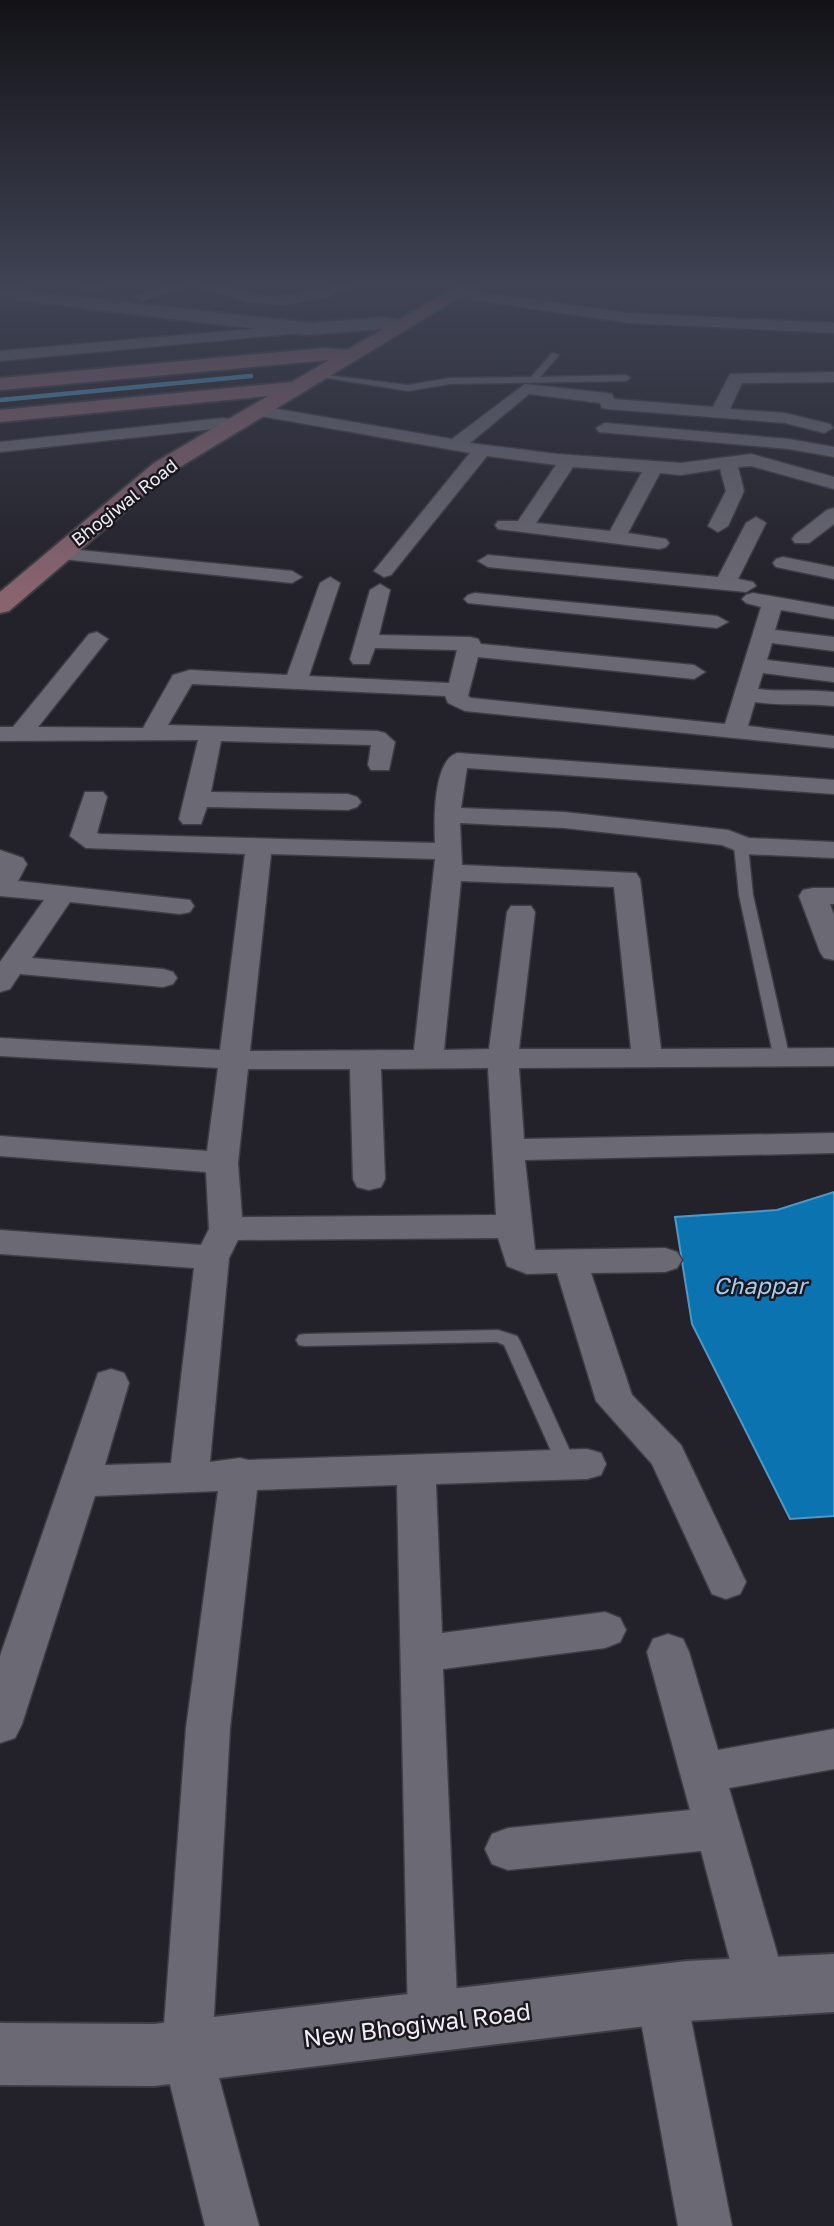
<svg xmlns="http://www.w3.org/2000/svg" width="834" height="2226" font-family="'Golos Text',sans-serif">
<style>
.water{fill:#0b73b0;stroke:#5098c4;stroke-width:2}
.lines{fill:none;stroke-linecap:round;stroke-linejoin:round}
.stream{stroke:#5098c4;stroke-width:4.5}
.service-casing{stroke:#3e3c44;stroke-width:3}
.minor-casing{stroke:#3e3c44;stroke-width:3}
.tertiary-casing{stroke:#3e3c44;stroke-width:4}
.secondary-casing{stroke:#3e3c44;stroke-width:4}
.service{fill:#6b6973;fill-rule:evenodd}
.minor{fill:#6b6973;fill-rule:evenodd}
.tertiary{fill:#6b6973;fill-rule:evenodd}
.secondary{fill:#88646f;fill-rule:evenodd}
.labels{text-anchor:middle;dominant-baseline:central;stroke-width:5;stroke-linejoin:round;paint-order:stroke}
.far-street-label{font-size:18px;fill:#f0eef4;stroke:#1a171f}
.water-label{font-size:23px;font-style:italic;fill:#a6ceee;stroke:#1a171f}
.near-street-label{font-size:24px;fill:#f0eef4;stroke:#1a171f}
</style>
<rect width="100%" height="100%" fill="#232129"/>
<path class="water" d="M834,1192V1516L790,1519L692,1324L675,1217L777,1210Z"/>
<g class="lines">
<path class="stream" d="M0,400L251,376"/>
<defs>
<g id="service">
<path d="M552,353L559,355L540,377L626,375L630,378L626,381L450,384L408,391L314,376L318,374L408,385L450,378L531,377Z"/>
<path d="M741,842L748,846L753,895L790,1059L782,1064L774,1059L739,895L734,846Z"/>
<path d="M498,1330L517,1336L520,1341L576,1464L573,1469L566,1471L559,1469L504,1345L497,1342L305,1346L299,1345L296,1340L299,1335L305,1334Z"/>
</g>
<g id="minor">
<path d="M14,283H32L0,300V289Z"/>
<path d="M91,283H114L93,291H83V285Z"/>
<path d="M173,283C186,283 202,280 216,283C236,286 252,296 273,296C304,296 333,281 363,283L326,297L284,305L246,302L195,284L142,301L134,296Z"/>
<path d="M456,289L629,313L834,323V333L629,323L451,297V291Z"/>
<path d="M306,324L312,326V332L0,361V351Z"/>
<path d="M834,372V382L742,383L730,409L785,413L830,424L833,428L824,433L785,423L608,409L602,408L600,403L529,394L470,443L557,454L681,463L751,454L834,477V489L751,466L738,467L744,491L728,526L718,532L708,526L726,491L720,469L681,475L660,473L628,533L666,539L669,543L666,547L659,549L498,529L495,525L498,521H518L556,465L487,456L391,575L384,577L374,571L470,453L260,416L251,411L260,406L452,439L525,384L606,393L612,394L614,399L713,407L730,374ZM573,467L642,472L610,531L536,523Z"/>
<path d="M223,418L242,421L245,425L236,430L223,428L0,452V442Z"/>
<path d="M605,423L789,439L834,447V457L789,449L599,432L596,428Z"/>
<path d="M834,508V524L809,543H795L792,539L795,535L827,510Z"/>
<path d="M756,517L766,523L738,579L753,582L756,586L746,592L488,567L478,561L488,555L718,577L746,523Z"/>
<path d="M59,548L292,571L302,577L292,583L52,558L49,554Z"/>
<path d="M783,557L834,567V579L776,567L773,563L776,559Z"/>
<path d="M330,577L340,583L309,676L449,683L457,650L375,648L369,664H353L350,659L370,590L380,584L390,590L379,635L470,637L478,639L481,644L694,665L705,672L694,679L478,657L468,696L471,698L725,724L761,607L746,603L742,599L746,595L753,593L834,607V619L781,610L775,630L834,637V651L772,643L767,660L834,668V682L763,673L758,689C784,692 808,689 834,692V706C807,703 782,706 755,702L748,726L834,736V748L465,711L448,703L445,696L192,684L168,725L377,731L385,733L395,742L389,770H371L368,765L371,745L221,741L211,792L348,794L357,797L361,802L357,807L348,810L207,807L201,824H183L179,819L198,740L0,741V727H13L89,634L97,632L108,639L38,727L143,728L173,675L190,670L287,675L320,583Z"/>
<path d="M475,593L717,616L728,622L717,628L468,603L464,599L468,595Z"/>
<path d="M458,753L834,780V794L467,768L461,808L564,812L728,830L749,838L834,842V858L744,854L722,845L564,828L460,823L462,865L636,873L640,879L661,1049L834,1048V1066L519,1068L524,1139L834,1133V1153L525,1160L535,1250L665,1248L677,1252L682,1260L677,1268L665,1272L591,1273L632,1395L681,1445L746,1582L740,1594L726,1599L712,1594L652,1464L596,1401L557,1273L527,1274L507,1266L498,1238L238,1240L229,1258L210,1462L240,1458L248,1460L587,1449L601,1453L606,1464L601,1475L587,1479L436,1484L442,1633L605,1612L620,1618L626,1630L620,1642L605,1648L443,1669L458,2023L451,2041L433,2048L415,2041L408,2023L397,1485L257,1490L230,1728L212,2052L259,2226H205L162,2052L186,1728L218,1491L95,1496L22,1724L15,1738L0,1743V1656L98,1373L111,1369L124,1373L129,1383L105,1465L171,1463L194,1268L0,1254V1230L201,1245L209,1229L206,1172L0,1156V1136L207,1151L218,1068L0,1056V1038L220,1050L245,854L86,848L70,836L85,792H103L107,797L97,833L100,834L435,843C434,820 433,759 458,753ZM271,854L435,859L414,1050L250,1051ZM461,881L614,887L631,1049H519L535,912L531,906H511L507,912L489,1049L444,1050ZM488,1068L496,1215L242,1217L238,1163L248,1069H350L353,1179L357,1187L369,1190L381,1187L385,1179L381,1069Z"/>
<path d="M0,850L23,858L27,864L18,881L190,900L194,906L190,912L180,914L70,902L32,958L163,969L173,972L177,978L173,984L163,987L20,974L10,989L0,992V962L44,900L0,896Z"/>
<path d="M813,888H834V904H830L834,915V960L824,958L820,952L799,896L803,890Z"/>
<path d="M668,1634L683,1639L689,1652L718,1750L834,1729V1769L729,1788L787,1987L779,2004L762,2011L745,2004L737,1987L701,1851L508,1870L492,1864L485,1849L492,1834L508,1828L690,1810L647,1652L653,1639Z"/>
<path d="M661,1970L678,1977L686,1994L732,2226H678L636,1994L644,1977Z"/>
</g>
<g id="tertiary">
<path d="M0,288L311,323L382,317L409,322L412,326L402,332L382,329L306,335L0,298Z"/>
<path d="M834,1954V2012L687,2021L154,2086L0,2085V2023L154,2024L687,1961Z"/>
</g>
<path id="secondary" d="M462,283H483L170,473L9,611L0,613V592L154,463L268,396L0,422V410L292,382L329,360L0,390V378L324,348L347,350Z"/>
</defs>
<use href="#service" class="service-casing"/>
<use href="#minor" class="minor-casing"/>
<use href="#tertiary" class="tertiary-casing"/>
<use href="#secondary" class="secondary-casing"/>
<use href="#service" class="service"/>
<use href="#minor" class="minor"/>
<use href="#tertiary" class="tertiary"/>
<use href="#secondary" class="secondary"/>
</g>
<linearGradient id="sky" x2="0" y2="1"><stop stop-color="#131217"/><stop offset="0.48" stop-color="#3f4354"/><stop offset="1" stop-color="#3f4354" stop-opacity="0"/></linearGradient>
<rect width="834" height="594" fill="url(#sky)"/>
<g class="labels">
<g class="far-street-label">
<text transform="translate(124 502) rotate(-38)">Bhogiwal Road</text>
</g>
<g class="water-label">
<text x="760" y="1285">Chappar</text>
</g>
<g class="near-street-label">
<text transform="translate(417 2024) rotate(-7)">New Bhogiwal Road</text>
</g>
</g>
</svg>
